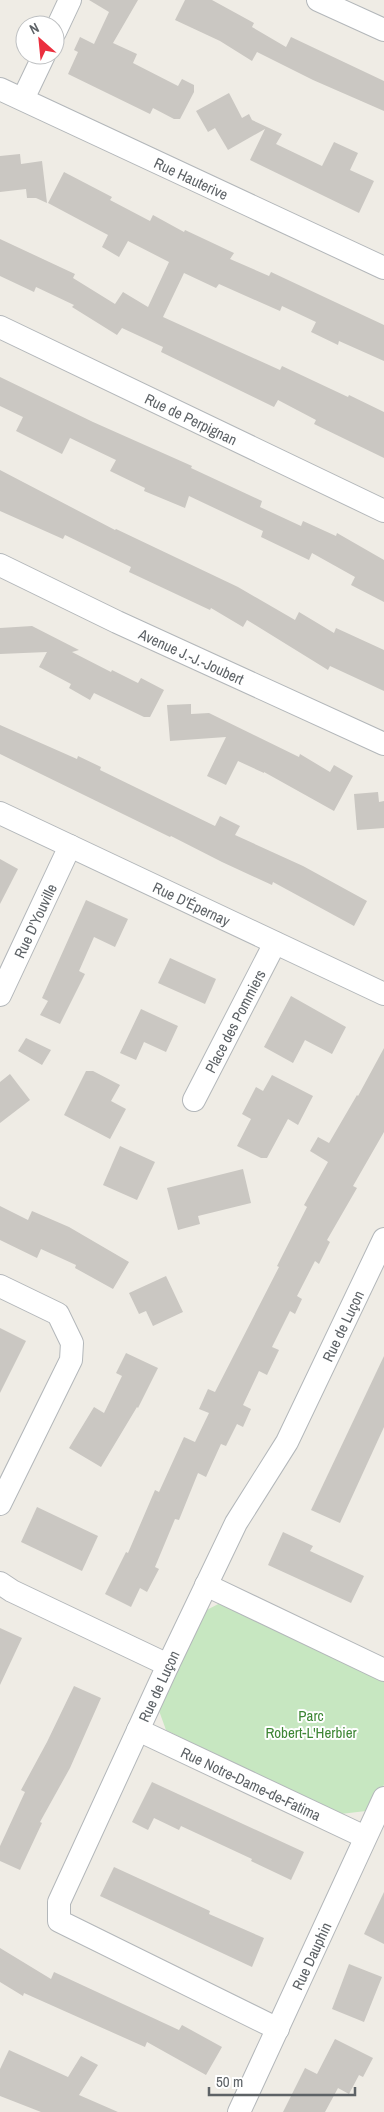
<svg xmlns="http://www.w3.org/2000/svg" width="384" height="2112" font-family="'Archivo Narrow',sans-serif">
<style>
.green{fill:#c7e7c1}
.building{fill:#cac7c2}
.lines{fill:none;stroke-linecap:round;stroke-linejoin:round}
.minor-casing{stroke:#b3b7ba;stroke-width:24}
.minor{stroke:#fff;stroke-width:22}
.labels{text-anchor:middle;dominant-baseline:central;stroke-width:4;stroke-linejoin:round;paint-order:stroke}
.street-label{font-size:15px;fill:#5d6266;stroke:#fff}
.park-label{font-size:15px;fill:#3d8634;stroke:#fff}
</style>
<rect width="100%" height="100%" fill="#efece5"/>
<path class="green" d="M224,1601L384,1678V1784L382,1791L366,1811L332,1815L166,1730L154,1697L201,1613Z"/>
<g class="building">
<path d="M89,0H138L113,43L137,54L133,63L178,86L182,79L194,85V92L180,119H174L153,108L150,114L68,74L78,52L74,50L80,37L94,44L109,12Z"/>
<path d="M185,0H212L254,23L252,27L286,47L291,37L384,81V111L313,80L257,52L252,61L220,41L175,20Z"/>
<path d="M229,93L242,118L249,114L252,120L282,134L276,144L322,166L334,142L358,153L350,170L374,181L359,213L250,160L265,129L228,150L215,128L208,132L196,111Z"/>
<path d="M20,154L21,164L42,161L47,203L36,198H27L26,189L0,192V156Z"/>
<path d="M64,172L112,197L110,200L150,221L153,215L184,232L185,230L234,253L230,259L269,276L271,272L384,325V361L339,341L338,345L311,332L316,322L282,306L280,311L219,284L216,288L184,273L163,317L280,370L282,366L348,397L349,395L384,412V458L314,424L316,420L278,400L274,407L161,352L163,347L122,328L117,335L72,307L74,305L36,287L34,292L0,276V239L75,274L73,278L115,304L123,292L148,307L169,262L128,241L119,257L102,247L108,235L48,203Z"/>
<path d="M0,377L93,422L192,466L191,468L262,501L260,507L301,526L303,521L336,536L337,533L384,560V602L351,585L355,577L312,553L309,560L261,537L263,531L189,496L185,508L144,491L145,488L110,471L116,460L70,438L62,454L16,431L23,417L0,406Z"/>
<path d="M0,470L115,530L116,529L238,587L295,620L299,612L334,633L336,628L384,650V691L330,666L328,670L247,620L243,627L211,608L210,610L129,572L131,567L65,535L63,539L0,511Z"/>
<path d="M32,626L79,650L72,652L111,672L112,670L138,683L141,678L164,690L150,717H144L94,693L90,700L69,688L71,684L39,667L47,652L0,654V628Z"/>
<path d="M191,704V714L209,713L299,757L300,754L330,772L334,765L353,776L334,811L264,772V773L238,761L226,785L207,776L226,737L170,741L167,705Z"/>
<path d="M0,725L77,759L78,756L101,767L100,770L215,826L220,816L240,826L235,835L303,866L367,901L354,926L273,882L272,885L222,862L171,836L170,837L0,754Z"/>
<path d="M378,792L379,802L384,801V828L357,830L354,794Z"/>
<path d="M0,859L18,869L0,904Z"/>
<path d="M86,900L128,919L115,947L94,937L79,971L85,974L60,1024L40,1015L48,1001L42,998Z"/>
<path d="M170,958L216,979L205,1004L158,983Z"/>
<path d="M291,996L346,1027L332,1054L305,1040L293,1063L264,1047Z"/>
<path d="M141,1009L178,1026L166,1052L144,1042L136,1060L120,1053Z"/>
<path d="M26,1038L51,1050L42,1065L18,1051Z"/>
<path d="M384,1048V1132L353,1186L357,1188L327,1240L330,1242L319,1264L315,1261L297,1296L302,1299L295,1314L290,1311L272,1347L279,1350L267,1375L259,1371L243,1405L251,1409L243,1427L237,1424L226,1446L221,1444L206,1477L198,1473L179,1520L175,1519L155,1567L159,1569L147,1592L140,1588L131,1607L105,1594L126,1552L128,1553L155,1490L159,1492L184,1437L195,1442L209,1413L199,1409L208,1389L215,1392L279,1267L277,1266L307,1207L304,1205L328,1162L310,1151L318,1137L329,1143L357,1095L358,1096Z"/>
<path d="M86,1071H93L120,1085L111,1101L126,1109L110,1139L64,1115Z"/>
<path d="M10,1074L30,1100L0,1123V1082Z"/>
<path d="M272,1075L313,1096L298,1125L288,1119L267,1158H261L237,1146L251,1119L242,1114L256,1087L263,1091Z"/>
<path d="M120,1146L155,1162L137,1200L103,1185Z"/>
<path d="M243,1169L251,1203L198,1216L200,1224L178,1230L167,1188Z"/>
<path d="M0,1206L28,1220L32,1211L69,1227L129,1262L113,1289L75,1268L76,1265L41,1249L37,1258L0,1240Z"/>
<path d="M166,1276L183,1312L153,1326L146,1311L139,1314L129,1293Z"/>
<path d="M0,1328L26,1341L0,1393Z"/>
<path d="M126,1353L158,1368L138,1408L137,1407L101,1467L69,1448L94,1407L104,1413L122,1376L116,1373Z"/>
<path d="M384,1356V1427L340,1523L311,1510Z"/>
<path d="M37,1507L98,1536L82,1571L21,1542Z"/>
<path d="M283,1532L313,1546L310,1551L364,1576L351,1603L268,1565Z"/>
<path d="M0,1628L22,1638L0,1685Z"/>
<path d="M74,1686L101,1698L70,1768L40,1822L42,1823L20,1870L0,1861V1846L25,1792L21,1790L47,1742Z"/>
<path d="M152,1782L304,1852L291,1880L251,1861L252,1859L181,1826L179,1830L154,1818L148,1830L132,1822Z"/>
<path d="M114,1867L210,1911L209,1914L264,1938L252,1967L100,1896Z"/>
<path d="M384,1892V1944L364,1934Z"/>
<path d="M0,1948L51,1979L54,1972L179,2030L182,2025L222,2047L206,2075L147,2042L145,2047L24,1993L23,1996L0,1982Z"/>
<path d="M349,1964L382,1977L364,2022L332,2009Z"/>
<path d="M335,2039L373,2058L363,2077L359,2075L349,2094L338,2088L325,2112H283L305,2068L317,2074Z"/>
<path d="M9,2050L68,2077L81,2056L98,2065L79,2095L118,2112H41L0,2096V2069Z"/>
</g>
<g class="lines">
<defs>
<g id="minor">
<path d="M318,0L384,30"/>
<path d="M55,32L70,0"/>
<path id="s1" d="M0,89L384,268"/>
<path d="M23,99L44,55"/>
<path id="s2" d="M0,327L384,511"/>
<path id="s3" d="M0,565L117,622L384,744"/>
<path id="s4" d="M0,813L384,994"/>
<path id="s5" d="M0,995L70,846"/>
<path id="s6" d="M194,1100L275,943"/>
<path d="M0,1286L58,1314L72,1343L71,1360L0,1504"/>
<path d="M0,1583L12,1591L168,1665"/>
<path d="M206,1585L384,1670"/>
<path id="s7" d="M138,1730L365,1837"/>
<path id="s8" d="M278,2029L59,1921V1902L168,1665L236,1523L287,1442L384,1239"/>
<path id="s9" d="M239,2112L384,1798"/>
</g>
</defs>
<use href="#minor" class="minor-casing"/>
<use href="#minor" class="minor"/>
</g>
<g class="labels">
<g class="street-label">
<text stroke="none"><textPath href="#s1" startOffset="211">Rue Hauterive</textPath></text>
<text stroke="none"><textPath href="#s2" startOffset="212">Rue de Perpignan</textPath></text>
<text stroke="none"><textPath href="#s3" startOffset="212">Avenue J.-J.-Joubert</textPath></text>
<text stroke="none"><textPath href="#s4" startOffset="212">Rue D'Épernay</textPath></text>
<text stroke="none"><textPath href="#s5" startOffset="82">Rue D'Youville</textPath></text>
<text stroke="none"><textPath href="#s6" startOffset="89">Place des Pommiers</textPath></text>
<text stroke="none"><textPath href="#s8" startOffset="906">Rue de Luçon</textPath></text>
<text stroke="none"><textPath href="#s8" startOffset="501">Rue de Luçon</textPath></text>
<text stroke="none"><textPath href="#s7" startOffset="125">Rue Notre-Dame-de-Fatima</textPath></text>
<text stroke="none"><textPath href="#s9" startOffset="172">Rue Dauphin</textPath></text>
</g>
<g class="park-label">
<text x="311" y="1715">Parc<tspan x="311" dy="17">Robert-L'Herbier</tspan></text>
</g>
</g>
<g transform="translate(40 40) rotate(333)"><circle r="24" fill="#ffffff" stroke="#bec0c2"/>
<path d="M0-4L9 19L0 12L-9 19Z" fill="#eb2f3e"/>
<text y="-8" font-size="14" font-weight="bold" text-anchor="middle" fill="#5d6266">N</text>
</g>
<path d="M209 2087v8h146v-8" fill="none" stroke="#5d6266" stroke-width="2.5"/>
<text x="216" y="2087" font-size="15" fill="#5d6266" stroke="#ffffff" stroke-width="4" paint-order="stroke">50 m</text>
</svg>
